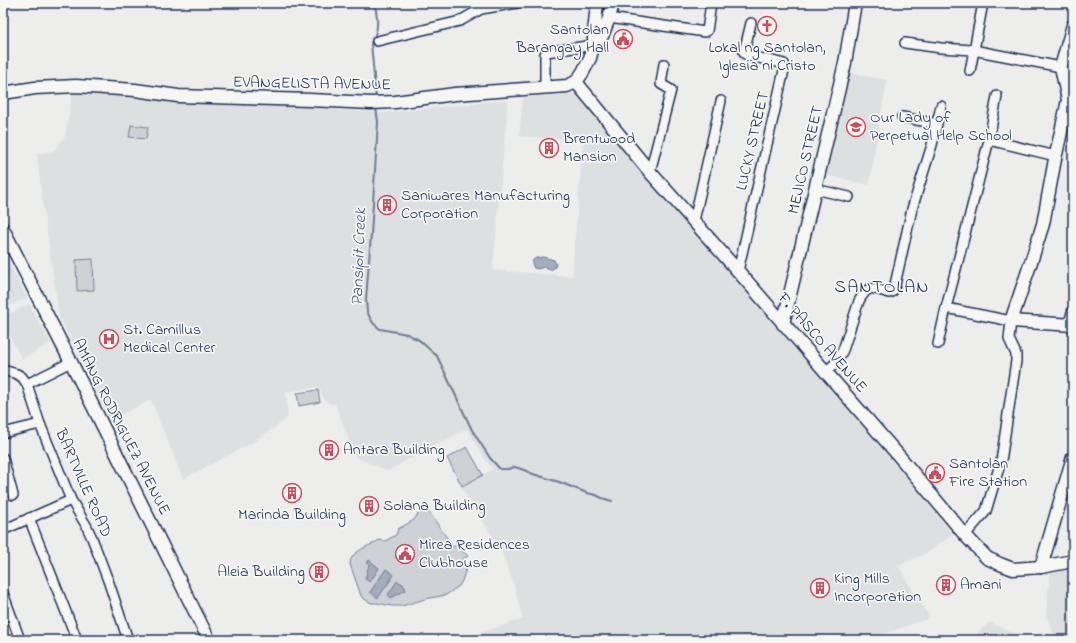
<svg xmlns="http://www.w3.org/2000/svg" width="1076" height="643" font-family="'Indie Flower',sans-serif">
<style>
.built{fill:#dde0e1}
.green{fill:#ced2d7;stroke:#74809a}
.water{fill:#a5acbc;stroke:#6e7a96}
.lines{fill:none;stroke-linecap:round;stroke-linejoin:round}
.stream{stroke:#6e7a96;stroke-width:2}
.street-casing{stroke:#1b2f5e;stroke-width:12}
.secondary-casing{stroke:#1b2f5e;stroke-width:15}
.street{stroke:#f6f6f2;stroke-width:9}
.secondary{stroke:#f6f6f2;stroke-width:12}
.labels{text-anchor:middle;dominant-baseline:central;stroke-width:3.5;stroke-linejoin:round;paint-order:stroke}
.poi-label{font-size:16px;fill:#1b2f5e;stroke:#f6f6f2;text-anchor:start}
.street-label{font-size:16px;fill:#1b2f5e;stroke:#f6f6f2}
.water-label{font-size:17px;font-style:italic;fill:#44547a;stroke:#f6f6f2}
.quarter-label{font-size:18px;letter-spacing:1px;fill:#1b2f5e;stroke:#f6f6f2}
</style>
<rect width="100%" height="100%" fill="#edeeec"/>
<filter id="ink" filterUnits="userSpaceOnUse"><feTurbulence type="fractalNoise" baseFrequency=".025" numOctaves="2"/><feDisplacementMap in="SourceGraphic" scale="8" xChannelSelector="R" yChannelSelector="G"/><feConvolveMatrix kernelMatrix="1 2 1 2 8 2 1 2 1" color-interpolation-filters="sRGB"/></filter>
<g filter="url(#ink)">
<g class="built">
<path d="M846,72L887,80L869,185L844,179L822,175Z"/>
<path d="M73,90L383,113L508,100L493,270L572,276L583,141L519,136L523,98L576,93L779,330L845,404L953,534L927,553L898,566L930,618L866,640H457L523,619L514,586L501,550L461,487L493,469L486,461L467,429L387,471L355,457L335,403L331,405L324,399L318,387L286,392L288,417L283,422L252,443L183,479L151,400L111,420L59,316L42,198L37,153L54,151L65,136Z"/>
<path d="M3,251L27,298L3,309Z"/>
<path d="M29,304L51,343L22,359L3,324V317Z"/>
<path d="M1073,566V640H1056L1046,616L1050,570Z"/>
<path d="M989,622L1026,640H971Z"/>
</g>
<g class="green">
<path d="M131,125L148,127L146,139L129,137Z"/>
<path d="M93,259L94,290L77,291L76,260Z"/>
<path d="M318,390L320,402L299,406L297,393Z"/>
<path d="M467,447L483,475L462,486L447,458Z"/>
<path d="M423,506L427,509L453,547L457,545C460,550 464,552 468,556L462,560L466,569L462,581L459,586L446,595L425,599L402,606H392L377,603H371L363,598L361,596L350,564C350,552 367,547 376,542L379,540L385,541L396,535L398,529L414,520Z"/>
</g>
<g class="water">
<path d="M543,257L554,260L556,264L555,267L551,270L544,267L538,269L534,268L532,264L533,260L536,258Z"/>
<path d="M369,560L379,568L370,582L365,579L369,565L367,563Z"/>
<path d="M386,569L394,575L378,598L370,592Z"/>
<path d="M397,581L403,584L406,590L391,598L388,595Z"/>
</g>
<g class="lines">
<g class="stream">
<path d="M373,3L375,5C378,20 379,30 371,43L376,99"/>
<path d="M376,108L378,122L371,235L366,300L367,312L373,323L380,329L407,334L419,340L437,356L472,430L490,458L500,469H508L515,467L524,470L533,474L559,482L587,493L596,495L602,498L612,501"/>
</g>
<defs>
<g id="street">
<path d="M609,18L705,32L707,31L711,3"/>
<path d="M377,41L460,21L481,9L517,3"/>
<path d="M905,43L941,48L973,50L1061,67"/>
<path d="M970,71L983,3"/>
<path d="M545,88V54L546,52L594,45"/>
<path d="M902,117L937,124"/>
<path d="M989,140L1056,156"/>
<path d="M650,172L671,90L661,84L664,64"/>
<path d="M815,189L849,197"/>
<path d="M694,221L721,101"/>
<path d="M738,271L785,66L784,64L773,61L749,56L745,54L744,52L745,48L751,23"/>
<path d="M946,308L1011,321L1009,339L1016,354V361L1001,461L986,511L965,535"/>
<path d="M1068,325L1073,310"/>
<path d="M938,344L946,308L989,140L997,96"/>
<path d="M3,370L17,374L22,377L27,384L40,424L71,500L86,525L92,538L109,583L128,640"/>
<path d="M825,372L836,363L843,350L859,301C868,284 873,288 889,293L892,292L894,289L912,209L932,145L941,106"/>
<path d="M27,384L71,362"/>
<path d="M3,433L40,424"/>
<path d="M3,458L13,495"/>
<path d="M29,518L77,640"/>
<path d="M3,530L71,500"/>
<path d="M3,593L20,640"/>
</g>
<g id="secondary">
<path d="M1073,25L1061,67L1068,100L1055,159L1043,224L1031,262L1011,321L1073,325"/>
<path d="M594,43L602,36L609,18L613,3"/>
<path d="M576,82L650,172L738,271L899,456L965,535L987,558L1000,564L1013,569L1041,567L1073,561"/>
<path d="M3,93L35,88L76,86L135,90L178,96L310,100L371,103L395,102L455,94L567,86L576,82L583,72L590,58L594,43V34L597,3"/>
<path d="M3,229L71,362L209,640"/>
<path d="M783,324L845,63L855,3"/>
<path d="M1041,567L1073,457"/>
</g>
</defs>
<use href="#street" class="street-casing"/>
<use href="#secondary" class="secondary-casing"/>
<use href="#street" class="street"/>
<use href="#secondary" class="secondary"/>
</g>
</g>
<defs>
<symbol id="church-ring" viewBox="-11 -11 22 22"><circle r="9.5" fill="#f6f6f2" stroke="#d1495b" stroke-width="1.5"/><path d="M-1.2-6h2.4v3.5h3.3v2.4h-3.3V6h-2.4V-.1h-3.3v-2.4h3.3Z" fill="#d1495b"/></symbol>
<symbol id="civic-ring" viewBox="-11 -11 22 22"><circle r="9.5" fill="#f6f6f2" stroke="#d1495b" stroke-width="1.5"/><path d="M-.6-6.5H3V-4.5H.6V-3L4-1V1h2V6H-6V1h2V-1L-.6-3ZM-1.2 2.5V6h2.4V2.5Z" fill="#d1495b"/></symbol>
<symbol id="school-ring" viewBox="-11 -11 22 22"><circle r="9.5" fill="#f6f6f2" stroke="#d1495b" stroke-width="1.5"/><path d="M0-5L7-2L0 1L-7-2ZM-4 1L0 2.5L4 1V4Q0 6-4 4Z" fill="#d1495b"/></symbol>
<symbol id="building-ring" viewBox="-11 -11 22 22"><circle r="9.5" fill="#f6f6f2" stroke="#d1495b" stroke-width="1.5"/><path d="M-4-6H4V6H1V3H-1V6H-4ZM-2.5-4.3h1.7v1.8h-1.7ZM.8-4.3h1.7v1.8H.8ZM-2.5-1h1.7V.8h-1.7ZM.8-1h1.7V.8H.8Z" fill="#d1495b"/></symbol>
<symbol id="hospital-ring" viewBox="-11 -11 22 22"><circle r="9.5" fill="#f6f6f2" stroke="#d1495b" stroke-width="1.5"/><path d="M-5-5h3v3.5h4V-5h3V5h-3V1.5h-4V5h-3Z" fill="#d1495b"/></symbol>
</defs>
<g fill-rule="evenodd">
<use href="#church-ring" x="756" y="15" width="22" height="22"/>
<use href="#civic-ring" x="612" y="28" width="22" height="22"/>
<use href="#school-ring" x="845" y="116" width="22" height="22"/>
<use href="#building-ring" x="538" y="137" width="22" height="22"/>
<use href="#building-ring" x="376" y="194" width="22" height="22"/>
<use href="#hospital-ring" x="98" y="328" width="22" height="22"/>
<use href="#building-ring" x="318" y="439" width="22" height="22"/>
<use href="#civic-ring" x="924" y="462" width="22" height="22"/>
<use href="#building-ring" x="281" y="482" width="22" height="22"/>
<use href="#building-ring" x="358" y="495" width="22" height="22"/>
<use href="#civic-ring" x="394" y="543" width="22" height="22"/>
<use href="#building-ring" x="308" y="561" width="22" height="22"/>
<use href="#building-ring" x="935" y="574" width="22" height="22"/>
<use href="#building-ring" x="809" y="577" width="22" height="22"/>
</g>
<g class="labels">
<g class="poi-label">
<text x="609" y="30" text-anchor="end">Santolan<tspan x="609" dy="18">Barangay Hall</tspan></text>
<text x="767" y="48" text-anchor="middle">Lokal ng Santolan,<tspan x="767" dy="18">Iglesia ni Cristo</tspan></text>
<text x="870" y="118">Our Lady of<tspan x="870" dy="18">Perpetual Help School</tspan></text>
<text x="563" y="139">Brentwood<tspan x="563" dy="18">Mansion</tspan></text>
<text x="401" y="196">Saniwares Manufacturing<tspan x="401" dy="18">Corporation</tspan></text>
<text x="123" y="330">St. Camillus<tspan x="123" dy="18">Medical Center</tspan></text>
<text x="343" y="450">Antara Building</text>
<text x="949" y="464">Santolan<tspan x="949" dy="18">Fire Station</tspan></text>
<text x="383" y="506">Solana Building</text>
<text x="292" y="515" text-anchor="middle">Marinda Building</text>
<text x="419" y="545">Mirea Residences<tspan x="419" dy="18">Clubhouse</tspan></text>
<text x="305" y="572" text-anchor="end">Aleia Building</text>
<text x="834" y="579">King Mills<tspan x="834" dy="18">Incorporation</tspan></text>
<text x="960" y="585">Amani</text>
</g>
<g class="street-label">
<text transform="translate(312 84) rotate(1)">EVANGELISTA AVENUE</text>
<text transform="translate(753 141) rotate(-77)">LUCKY STREET</text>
<text transform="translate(806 160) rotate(-77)">MEJICO STREET</text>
<text transform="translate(822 343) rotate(49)">F. PASCO AVENUE</text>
<text transform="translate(121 427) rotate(63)">AMANG RODRIGUEZ AVENUE</text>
<text transform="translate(83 483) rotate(66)">BARTVILLE ROAD</text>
</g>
<g class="water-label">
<text transform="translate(359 257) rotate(-88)">Pansipit Creek</text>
</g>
<g class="quarter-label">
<text x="882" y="288">SANTOLAN</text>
</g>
</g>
<rect width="1076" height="643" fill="none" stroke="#f6f6f2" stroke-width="16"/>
<rect x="8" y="8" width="1060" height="627" fill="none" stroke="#1b2f5e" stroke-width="1.5" filter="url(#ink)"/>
</svg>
